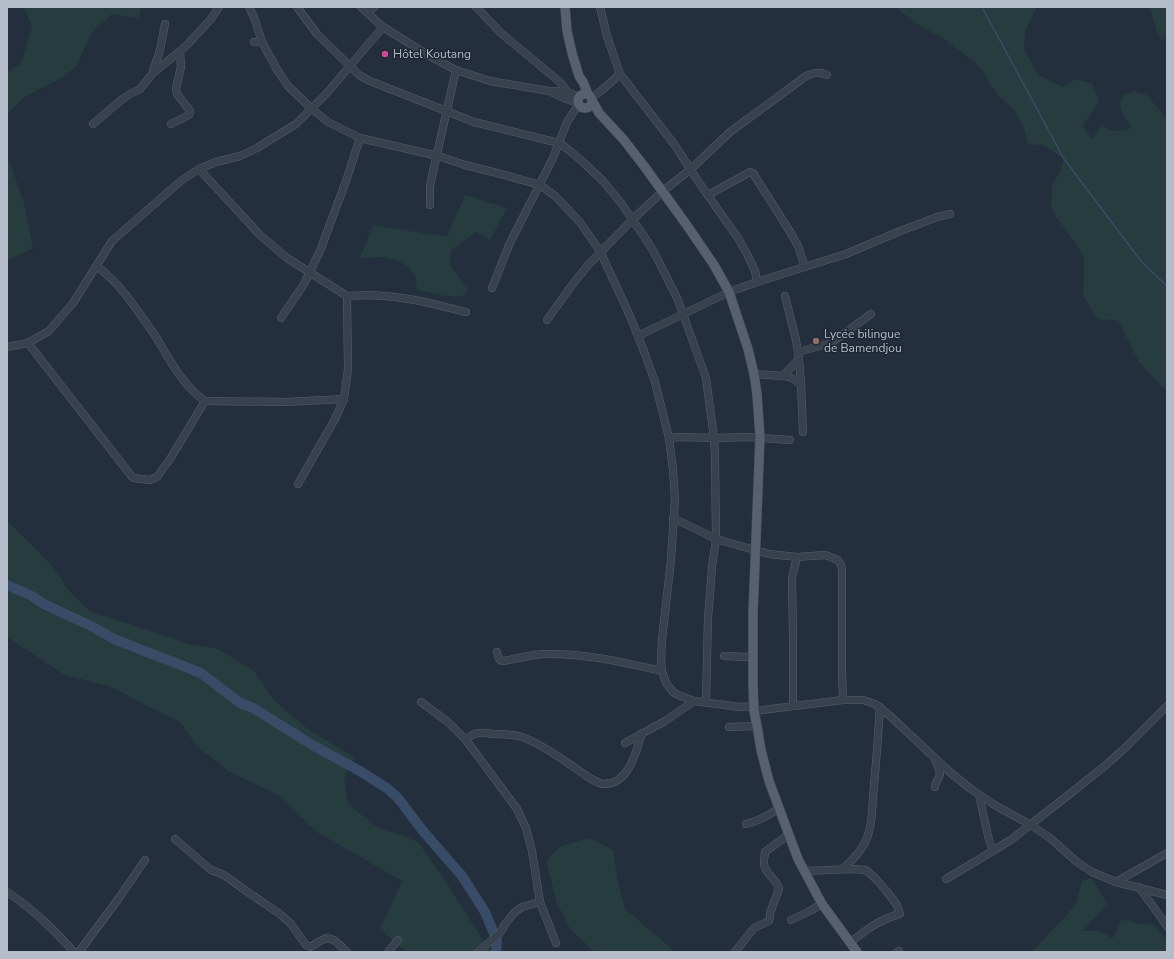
<svg xmlns="http://www.w3.org/2000/svg" width="1174" height="959" font-family="'Nunito Sans',sans-serif">
<style>
.green{fill:#263c3f}
.lines{fill:none;stroke-linecap:round;stroke-linejoin:round}
.stream{stroke:#394c67;stroke-width:1.5}
.river{stroke:#394c67;stroke-width:10}
.minor-casing{stroke:#565f6c;stroke-width:8}
.major-casing{stroke:#414a57;stroke-width:10}
.minor{stroke:#38414e;stroke-width:7}
.major{stroke:#56606e;stroke-width:9}
.hotel-dot{fill:#d1479c;stroke:#1d2633;stroke-width:1.5}
.education-dot{fill:#8d6e63;stroke:#1d2633;stroke-width:1.5}
.labels{text-anchor:middle;dominant-baseline:central;stroke-width:3;stroke-linejoin:round;paint-order:stroke}
.poi-label{font-size:12px;fill:#b4bcc9;stroke:#1d2633;text-anchor:start}
</style>
<rect width="100%" height="100%" fill="#242f3e"/>
<g class="green">
<path d="M24,7H141L138,18L112,14L91,33L77,66L63,77L23,98L7,114V72L21,63L32,27Z"/>
<path d="M898,7H974L983,9L993,7H1037L1025,32L1024,50L1039,75L1062,87L1076,79L1093,84L1099,102L1083,125L1091,139L1102,126C1113,131 1122,134 1132,127L1123,114L1119,102L1125,95L1131,93L1132,91L1146,94L1165,117L1167,118V390L1160,385L1139,362L1118,320L1098,319L1083,296L1084,256L1051,209L1052,186L1060,171L1064,159L1044,145L1028,144L1024,128L1014,109L997,95L980,67L946,40L919,25L897,9Z"/>
<path d="M1150,7H1167V38L1161,40L1156,30Z"/>
<path d="M7,154L24,203L33,249L7,260Z"/>
<path d="M465,195L507,208L490,240L476,232L451,250L450,265L468,290L462,296H447L417,290L415,276L410,268L398,261L383,257L360,258L373,225L447,237Z"/>
<path d="M7,520L52,566L69,591L89,611L190,644L218,649L254,671L274,700L309,730L354,757L344,778L348,804L376,826L418,842L448,885L482,939L493,952H409L399,946L380,929L402,881L317,832L280,796L228,771L197,746L180,722L143,704L112,687L65,675L7,637Z"/>
<path d="M590,838L613,850L618,882L625,909L672,949V952H595L570,929L557,903L546,861L561,846Z"/>
<path d="M1091,878L1107,903L1101,911L1082,931H1100L1112,939L1122,919L1141,924L1152,923L1167,940V952H1032L1075,906L1082,881Z"/>
</g>
<g class="lines">
<path class="stream" d="M983,9L1064,159L1141,261L1167,286"/>
<path class="river" d="M7,585L30,595L44,604L93,627L114,639L201,673L240,703L253,708L314,746L360,771L388,789L398,798L423,831L462,876L485,912L497,941L496,952"/>
<defs>
<g id="minor">
<path d="M249,7L254,17L262,42L278,71L288,86L312,109L328,122L360,138L438,156L465,165L501,174L540,185L555,196L579,221L600,251L630,316L645,354L655,382L669,438L673,470L675,499L671,560L662,639L661,662L662,671L666,683L673,692L678,695L694,701"/>
<path d="M297,7L317,34L359,75L370,81L474,122L559,143L569,150L584,163L603,181L621,203L641,232L651,247L660,264L678,300L706,378L714,438L748,437L790,440"/>
<path d="M361,7L383,27L431,57L456,70L490,81L549,91L567,92L579,97"/>
<path d="M476,7L501,33L561,83L567,92V99"/>
<path d="M600,7L607,36L620,74L674,144L702,187L738,238L748,256L755,271L757,282"/>
<path d="M367,12L374,7"/>
<path d="M254,42H262"/>
<path d="M152,74L160,50L165,24"/>
<path d="M551,92L561,97L578,103"/>
<path d="M592,97L601,91L620,74"/>
<path d="M93,124L121,100L130,94L140,89L152,74L186,46L211,19L219,7"/>
<path d="M171,124L189,115L190,111L177,94L176,88L181,67L180,51"/>
<path d="M199,169L260,235L287,258L347,296L348,369L344,399L335,419L298,484"/>
<path d="M708,195L750,172L753,173L792,235L798,246L805,267"/>
<path d="M430,205V187L432,176L456,70"/>
<path d="M97,266C105,273 114,280 121,289C132,302 142,317 152,331C168,355 180,384 205,401L286,402L344,399"/>
<path d="M492,288L509,245L553,158L567,122L579,104"/>
<path d="M347,296C370,294 393,296 415,300C432,303 449,308 466,312"/>
<path d="M281,318L304,284L320,251L346,181L360,138"/>
<path d="M547,320L572,285L589,264L632,220L663,191L691,169L730,132L806,76C814,73 819,71 827,75"/>
<path d="M638,336L729,292L757,282L846,254L898,232L937,217L950,214"/>
<path d="M28,343L133,478L150,480L157,477L170,459L205,401"/>
<path d="M7,347L28,343L49,331L73,303L112,241L182,180L199,169L216,162L240,156L257,148L296,124L327,93L383,27"/>
<path d="M798,352L831,343L871,314"/>
<path d="M799,359L801,384"/>
<path d="M754,374L783,376L790,377L801,384L803,432"/>
<path d="M783,376L799,359L796,340L785,296"/>
<path d="M669,438L680,437L714,438L715,457L716,539L712,567L708,618L706,702"/>
<path d="M673,518L716,539L769,554L797,557L825,555L838,560L841,565L842,570V673L843,700"/>
<path d="M497,652C498,656 498,660 503,661C516,659 530,655 543,654C584,653 622,662 662,671"/>
<path d="M724,656L746,657L753,655"/>
<path d="M421,702L448,722L466,740L517,809L526,828L532,851L540,902L556,943"/>
<path d="M793,706V637L792,578L797,557"/>
<path d="M754,711L843,700H863L875,704L889,715L952,774L971,789L993,804L1031,825L1050,838L1077,862L1092,872L1116,882L1167,895"/>
<path d="M729,727L757,726"/>
<path d="M466,740C475,730 483,733 494,734C503,734 513,734 522,737C536,742 550,751 562,759C572,765 594,784 604,784C629,784 636,752 642,733"/>
<path d="M625,743L665,721L694,701L740,707L754,706"/>
<path d="M935,787C935,783 937,782 939,777C942,771 937,765 935,760"/>
<path d="M979,795L989,840L993,851"/>
<path d="M746,824C759,821 768,816 779,808"/>
<path d="M175,839L211,870L224,875L249,893L280,914L291,924L306,945L310,947C315,945 317,942 322,940C332,934 340,946 347,952"/>
<path d="M843,869C850,862 858,855 863,846C872,832 872,812 873,796C876,766 878,737 880,707"/>
<path d="M804,871L853,869L866,870L877,880L888,893L897,905L900,914C880,919 866,930 851,942"/>
<path d="M946,879L993,851L1012,839L1071,793L1106,765L1126,747L1167,706"/>
<path d="M1116,882L1167,853"/>
<path d="M1139,887L1167,926"/>
<path d="M7,892C33,909 53,929 74,952"/>
<path d="M791,920L810,911L822,904"/>
<path d="M79,952L119,898L145,860"/>
<path d="M388,952L398,940"/>
<path d="M478,952L499,934L506,923L514,913L522,907L540,902"/>
<path d="M735,952L754,928L769,921L770,917V913L779,889C777,879 763,873 764,861C764,858 765,855 765,852L788,835"/>
<path d="M897,952L899,951"/>
</g>
<g id="major">
<path d="M565,7L567,31L572,53L579,76L583,82L588,94"/>
<circle cx="585" cy="101" r="7"/>
<path d="M593,102L599,113L624,140L644,166L686,224L714,265L729,292L748,349L754,374L757,394L760,437L753,614V683L754,711L757,726L761,750L769,781L798,859L822,904L857,952"/>
</g>
</defs>
<use href="#minor" class="minor-casing"/>
<use href="#major" class="major-casing"/>
<use href="#minor" class="minor"/>
<use href="#major" class="major"/>
</g>
<circle class="hotel-dot" cx="385" cy="54" r="4"/>
<circle class="education-dot" cx="816" cy="341" r="4"/>
<g class="labels">
<g class="poi-label">
<text x="393" y="54">Hôtel Koutang</text>
<text x="824" y="334">Lycée bilingue<tspan x="824" dy="14">de Bamendjou</tspan></text>
</g>
</g>
<rect width="1174" height="959" fill="none" stroke="#b4bcc9" stroke-width="16"/>
</svg>
